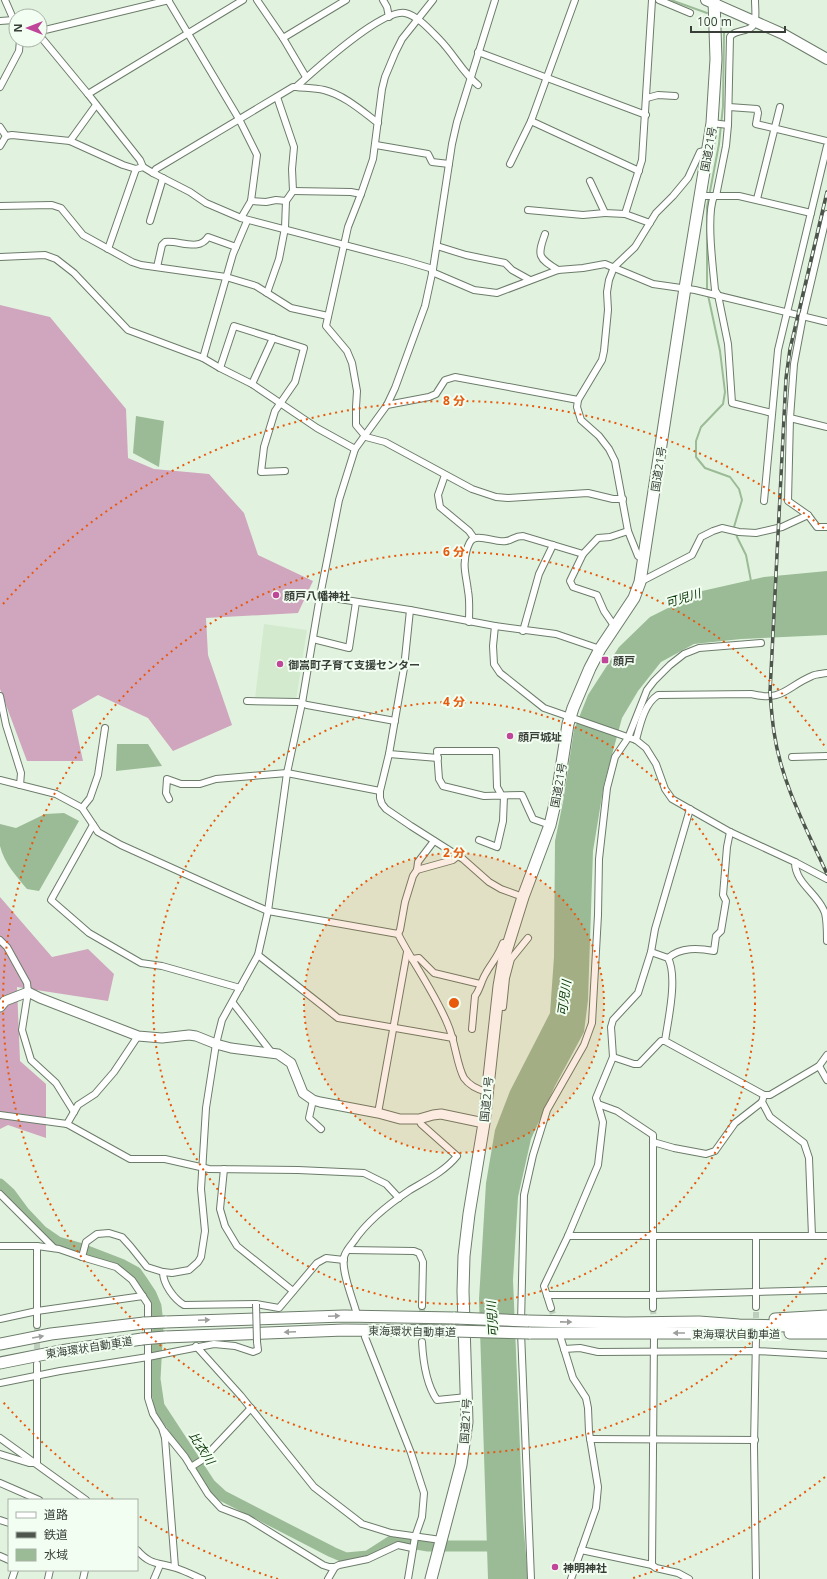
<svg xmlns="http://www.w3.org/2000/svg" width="827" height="1579" font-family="'Open Sans','Noto Sans JP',sans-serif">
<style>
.built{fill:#d3eacf}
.forest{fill:#d0a5be}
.water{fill:#9bba96}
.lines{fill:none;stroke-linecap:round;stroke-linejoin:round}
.stream{stroke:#9bba96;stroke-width:2}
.river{stroke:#9bba96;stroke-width:11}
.street-tunnel{stroke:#bfcfbd;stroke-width:6;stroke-dasharray:6 3;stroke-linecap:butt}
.street-casing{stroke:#6c7c6a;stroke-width:8}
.secondary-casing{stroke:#6c7c6a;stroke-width:11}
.primary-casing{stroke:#6c7c6a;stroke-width:12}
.highway-casing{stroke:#6c7c6a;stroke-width:13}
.street{stroke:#fff;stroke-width:6}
.secondary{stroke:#fff;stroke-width:9}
.primary{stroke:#fff;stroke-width:10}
.highway{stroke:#fff;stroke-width:11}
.rail-casing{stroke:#4d554c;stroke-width:3.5}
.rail{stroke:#f3fef2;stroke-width:2;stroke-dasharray:6;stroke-linecap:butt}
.street-bridge-casing{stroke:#6c7c6a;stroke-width:8;stroke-linecap:butt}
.highway-bridge-casing{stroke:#6c7c6a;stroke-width:13;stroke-linecap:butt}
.street-bridge{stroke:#fff;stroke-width:6}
.highway-bridge{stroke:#fff;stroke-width:11}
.oneway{fill:#9c9f9b}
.ring{fill:none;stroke:#e8590c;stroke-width:2;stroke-dasharray:2 4}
.poi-dot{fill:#bf4699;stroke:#f3fef2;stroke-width:1.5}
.labels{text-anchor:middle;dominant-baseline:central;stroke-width:4;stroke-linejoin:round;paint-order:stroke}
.street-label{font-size:11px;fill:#383f37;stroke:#f3fef2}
.poi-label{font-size:11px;font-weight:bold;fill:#383f37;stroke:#f3fef2;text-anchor:start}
.water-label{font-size:12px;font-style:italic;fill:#083504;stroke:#f3fef2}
.centre{fill:#e8590c;stroke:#f3fef2;stroke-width:2}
.ring-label{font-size:12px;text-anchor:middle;font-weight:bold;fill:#e8590c;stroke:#f3fef2;stroke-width:4;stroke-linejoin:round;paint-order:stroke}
</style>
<rect width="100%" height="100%" fill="#e1f3df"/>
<path class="built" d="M264,624L307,630L296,700L255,698Z"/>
<g class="forest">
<path d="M0,305L50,317L126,409L128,458L154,469L209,474L244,513L258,555L313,581L298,613L206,618L208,655L232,725L173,751L148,718L98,695L72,710L83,761H27L0,689Z"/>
<path d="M0,897L52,957L88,949L114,974L108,1001L17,987L20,1061L46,1084V1138L8,1125L0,1129Z"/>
</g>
<g class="water">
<path d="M136,416L164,421L159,467L133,453Z"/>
<path d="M827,571V635L741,639L694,644L661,662L638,691L622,718L604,784L593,851L588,1000L584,1032L555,1086L531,1139L518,1197L513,1280L523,1520L528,1579H488L479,1299L486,1183L495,1130L510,1091L550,1013L554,957L555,841L563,802L574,730L588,695L619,647L650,617L702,591L764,577Z"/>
<path d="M117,744H148L162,766L116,771Z"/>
<path d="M64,813L79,821L39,891L27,889C17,877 4,863 0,846C0,840 0,831 0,824L16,828L45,814Z"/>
</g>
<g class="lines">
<g class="stream">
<path d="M671,0L707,13"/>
<path d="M707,291V207L719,144L723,106L724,32"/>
<path d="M708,295L720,351L725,392L723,404L701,427L696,441V457L705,468L730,477L739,489L742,500L734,527L737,537L746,555L751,581"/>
</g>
<path class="river" d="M0,1184L10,1193L24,1212L42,1231L58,1242L79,1248L123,1265L136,1272L143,1282L151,1294L156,1306L158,1324L155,1379L159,1406L210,1484L223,1496L332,1552L346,1558L368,1556L393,1540L428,1546H497L500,1548"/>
<g class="street-tunnel">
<path d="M551,1308L556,1323"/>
<path d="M653,1308L654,1325"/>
<path d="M37,1325V1357"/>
<path d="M756,1327V1307"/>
<path d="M422,1342V1306"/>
</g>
<defs>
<g id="street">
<path d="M5,0L16,25"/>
<path d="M168,0L239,119L257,155L251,201L241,218"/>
<path d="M257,0L283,38L306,77"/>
<path d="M383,0L387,7L389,17"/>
<path d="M433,0L402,39L395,53L385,77L382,89L373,159L361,194L348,227L326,326L347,351L352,363L357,391L356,407V425L366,437L385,442L472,489L496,497L508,498L588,493L613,499H623"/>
<path d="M659,0L690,13"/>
<path d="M0,21L14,20"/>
<path d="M40,33L45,30L169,0"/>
<path d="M40,36L88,94L140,160L143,167L153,173L190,192L206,203L241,218L406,261L433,269"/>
<path d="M283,38L346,0"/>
<path d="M478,52L646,115"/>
<path d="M0,87L19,51L20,40"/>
<path d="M296,87C305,88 315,88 324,90C344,95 362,111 378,123"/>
<path d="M88,94L243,0"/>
<path d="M647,98L658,95L675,96"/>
<path d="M729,107L757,109L758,113L756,124L827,141"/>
<path d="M531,121L639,171"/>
<path d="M712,123L728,125"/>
<path d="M0,127L6,136L12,135L70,141L123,165L136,169L143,167"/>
<path d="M70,141L96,105"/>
<path d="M376,145L428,154L432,162L449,164"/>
<path d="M0,146L6,136"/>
<path d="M510,164L531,121L575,0"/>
<path d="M153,173L156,169L293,87H296C315,70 381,9 405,13C418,16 430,30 439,39C454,54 462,72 478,85"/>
<path d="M590,181L605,213L625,214L650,223"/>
<path d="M293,191L351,192L361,194"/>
<path d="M700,196H739L811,213"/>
<path d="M714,196C706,216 713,267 715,290L718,295L728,344L732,403L772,413"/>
<path d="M716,196L726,146L728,125L730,37C735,28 754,34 755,20C756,14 755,6 755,0"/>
<path d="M757,199L780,107"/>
<path d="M251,201L266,202L276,200L286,201"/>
<path d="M0,206L52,205L61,208L83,235L132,262L141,265L226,277L256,286L291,308L328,316"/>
<path d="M528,210L583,215L605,213"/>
<path d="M625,214L642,160L652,0"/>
<path d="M150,221L163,178"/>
<path d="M545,234C537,256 538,258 558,270"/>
<path d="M437,246L466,255L505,263L512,270L530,280"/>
<path d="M108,249L136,169"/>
<path d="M0,257L45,255L56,259L74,273L128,330L203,358L220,368L252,384L317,428L355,449"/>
<path d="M157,267L162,245L165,242C179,240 199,252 208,237L236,247"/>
<path d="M432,272L474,290L497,293L558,270L583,268L605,264L653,284L695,290L827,322"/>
<path d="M267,293L279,259L285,228L286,201L293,191L292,169L294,147L277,97"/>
<path d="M203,358L233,254L247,221"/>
<path d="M220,368L234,326L304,348L295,382L275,411L264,447L261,472L285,471"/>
<path d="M252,384L273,338"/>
<path d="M387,405L429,397L436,394L445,380L455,377L578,400"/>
<path d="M790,418L827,427"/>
<path d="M445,475L438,495L440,507L469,531L474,538"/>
<path d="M764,501L778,350L827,146"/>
<path d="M808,515L788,501L790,418L794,364L803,316L827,214"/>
<path d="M583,554L570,581L573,587L597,595L604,611L615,627"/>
<path d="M644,560L638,556L628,531L615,461L609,449L599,436L581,420L577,407L578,400L602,360L604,351L608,310L607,292L609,280L614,267L635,247L656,213L673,196L688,178L700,152L708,150"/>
<path d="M640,582L692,555L701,537L713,531L722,528L739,532L756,533L782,527L808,515L817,527H827"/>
<path d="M320,596L410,610L495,626L556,634L600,649"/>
<path d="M410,610L404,668L389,754L380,791V798L382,804L386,809L411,826L463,859L489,882L501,889L523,897"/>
<path d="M469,622C469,612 470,601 468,591C466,574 462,566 467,549C469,544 470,539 476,538C484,536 497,543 506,541C513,540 514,536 523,536L583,554L598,538L610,537L628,531"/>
<path d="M495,626L493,646L494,664L500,673L544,708L636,740L646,748L656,764L665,789L672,799L730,832L795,862L827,879"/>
<path d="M523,631L539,574L553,545"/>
<path d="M313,639L349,648L356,602"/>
<path d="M0,696L6,725L21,773L20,785"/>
<path d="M247,701L298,702L307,705L395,721"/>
<path d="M636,740C640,725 644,704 658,695L751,694C783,702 786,687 812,676C816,674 822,674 827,673"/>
<path d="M389,754L438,758"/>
<path d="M792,757L827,756"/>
<path d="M0,780L56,794L82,808L98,832L121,845L245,901L268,911L398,934"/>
<path d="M502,796L497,787L496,751H437L439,779L443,786L484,796L522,795L533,819L550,825"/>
<path d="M169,799L166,793L167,779L181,784H200L216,779L287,773L380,791"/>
<path d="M82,808L90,798L98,775L105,728"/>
<path d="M93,825L51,900L89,933L141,963L162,966L240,988"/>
<path d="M479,840L497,847L503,821L504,796"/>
<path d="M795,862C795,884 818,893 825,913C827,921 827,932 827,941"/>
<path d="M417,870L453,860L458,856"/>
<path d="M398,934C414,965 435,993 448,1025C455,1041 457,1066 464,1078C469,1085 479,1090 487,1092"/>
<path d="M398,934L400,930L405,902L413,876L417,870L418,862L434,841"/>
<path d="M0,940L7,947L27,983L28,992L22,1030L31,1060L56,1083L74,1112"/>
<path d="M651,952L668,958C678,977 668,1020 665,1041L764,1095H770L819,1066L827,1055"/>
<path d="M258,955L338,1018L453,1038"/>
<path d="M668,958C681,947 698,948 714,951L716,936L721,931L726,901L723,895L727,847L730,832"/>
<path d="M412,959L419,958L434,973L480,984"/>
<path d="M233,1003L272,1053"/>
<path d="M503,1007L506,978L511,959L528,938"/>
<path d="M472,1029L475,996C480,990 481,981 486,973C492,962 498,957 503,943H508"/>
<path d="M613,1057L634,1064H639L661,1041H665"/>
<path d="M819,1066L827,1080"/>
<path d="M764,1095L762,1102L770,1117L804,1143L809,1158L812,1236"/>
<path d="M313,1100L309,1118L321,1129"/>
<path d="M598,1104L617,1111L653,1135V1308"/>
<path d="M378,1113L407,952"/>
<path d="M0,1115L67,1124L130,1159H165L209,1169L298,1170L364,1173L386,1184L399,1198"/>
<path d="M67,1124L78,1105L95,1094L114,1072L138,1036"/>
<path d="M653,1142L674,1148L706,1154L715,1151L735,1123L762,1102"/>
<path d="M224,1169L220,1209L225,1226L237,1246L293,1291"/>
<path d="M0,1194L54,1248"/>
<path d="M568,1236H827"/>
<path d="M756,1237V1307"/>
<path d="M0,1246H37L59,1249L82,1257L116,1267L132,1280L148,1304V1398L153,1414L162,1428L165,1438L175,1567"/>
<path d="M348,1250L414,1251L419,1253L423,1262L422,1306"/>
<path d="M82,1257L86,1242L97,1234L109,1233L122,1237L131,1247L147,1267L163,1272L172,1273L189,1270L198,1262L201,1257L205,1231L201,1189L206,1108L216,1044L222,1020L258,955L268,911L287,773L302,703L320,596L339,500L355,449L387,405L395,388L425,306L433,269L452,144L457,122L495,0"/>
<path d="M163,1272C163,1284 174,1299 184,1305L256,1304L279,1308L317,1263L326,1258L344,1260"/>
<path d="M547,1295H653L827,1290"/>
<path d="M551,1308L544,1286L568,1236L598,1165L603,1122L596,1098L613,1057L611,1027L613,1020L638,993L651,952L655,929L690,809"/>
<path d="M356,1311C352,1297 341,1270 344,1257C345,1252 350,1246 354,1241C368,1220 389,1204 410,1190C427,1180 445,1171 457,1156L421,1124L419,1119"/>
<path d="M0,1319L37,1311L143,1296"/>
<path d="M521,1323L524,1195L533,1155L547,1110L584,1045L592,1023L598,915L599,859L607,788L615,757L628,738L647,690L654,681L670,665L684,654L699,648L761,643"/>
<path d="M37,1325V1246"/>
<path d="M521,1332L531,1579"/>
<path d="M365,1337L411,1453L424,1493L422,1517L415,1537L408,1579"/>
<path d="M561,1339L573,1378L586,1398L588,1408L589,1432L598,1487L596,1508L571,1579"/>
<path d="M422,1342C423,1361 426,1384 437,1400L467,1397"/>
<path d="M196,1346L241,1396L314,1487L362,1524L391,1533L441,1540"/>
<path d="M564,1349L580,1348L598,1352L756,1351L827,1355"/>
<path d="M0,1383L60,1371L148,1357L214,1344L235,1346L253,1352L258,1350L257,1342"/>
<path d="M164,1431L185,1457L208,1494L221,1508L247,1518L323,1565L329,1567H335"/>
<path d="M0,1438L86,1500"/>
<path d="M590,1439L755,1440"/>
<path d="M0,1454L29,1463H37"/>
<path d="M37,1463V1364"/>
<path d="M191,1467L202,1460L251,1408"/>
<path d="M0,1483L39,1500"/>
<path d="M0,1520L9,1523"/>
<path d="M137,1550C151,1566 158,1562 176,1568C185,1571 193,1575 202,1579"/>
<path d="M581,1550L652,1565L656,1568L678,1573L689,1579"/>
<path d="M0,1556L9,1560"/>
<path d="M652,1565L654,1337"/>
<path d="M12,1579L15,1570"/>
<path d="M48,1579L50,1570"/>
<path d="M83,1579L85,1570"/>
<path d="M154,1579L160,1565"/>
<path d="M328,1579L335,1567L339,1565L368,1559L398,1545L412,1548"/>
<path d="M756,1579L754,1446L756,1337"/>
</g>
<path id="secondary" d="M0,1007L5,1001L28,992L40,998L138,1036L162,1038L189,1035L196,1036L216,1044L231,1048L278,1054L291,1063L303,1093L313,1100L320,1102L378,1113L400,1119H419L433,1115L441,1114L484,1123"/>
<path id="primary" d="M706,0L783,34L827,59"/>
<g id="highway">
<path d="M775,1319L827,1316"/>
<path d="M527,1321L625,1323L699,1322L739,1325L791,1326L827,1325"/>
<path d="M165,1322L344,1316L455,1318"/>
<path d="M529,1333H751"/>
<path d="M790,1333H827"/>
<path d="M165,1337L344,1330L455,1331"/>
<path d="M0,1344L51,1334L144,1323"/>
<path d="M0,1363L60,1351L142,1339"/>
<path d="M431,1579L461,1465L467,1422L463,1291L464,1256L469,1214L484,1123L499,986L504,958L523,897L550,825L557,795L568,724L573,708L590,668L600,649L634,598L640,582L685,288L712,123L716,59L714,0"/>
</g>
</defs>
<use href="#street" class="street-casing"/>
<use href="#secondary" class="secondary-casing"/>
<use href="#primary" class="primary-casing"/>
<use href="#highway" class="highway-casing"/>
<use href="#street" class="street"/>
<use href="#secondary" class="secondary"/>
<use href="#primary" class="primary"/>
<use href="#highway" class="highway"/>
<defs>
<path id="rail" d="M827,192L790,349L786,378L770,692C771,705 772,719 774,732C781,782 806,828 827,874"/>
</defs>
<use href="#rail" class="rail-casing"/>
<use href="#rail" class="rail"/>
<defs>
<path id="street-bridge" d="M256,1304L257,1342"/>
<g id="highway-bridge">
<path d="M455,1318L527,1321"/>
<path d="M144,1323L165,1322"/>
<path d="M455,1331L529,1333"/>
<path d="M142,1339L165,1337"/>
</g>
</defs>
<use href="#street-bridge" class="street-bridge-casing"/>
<use href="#highway-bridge" class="highway-bridge-casing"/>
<use href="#street-bridge" class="street-bridge"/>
<use href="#highway-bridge" class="highway-bridge"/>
</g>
<defs><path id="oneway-solid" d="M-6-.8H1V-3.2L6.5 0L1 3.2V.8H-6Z"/></defs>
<g class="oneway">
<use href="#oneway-solid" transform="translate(334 1316) rotate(-2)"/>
<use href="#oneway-solid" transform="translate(204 1320) rotate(-3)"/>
<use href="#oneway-solid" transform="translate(566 1322) rotate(1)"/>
<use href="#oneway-solid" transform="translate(290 1332) rotate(178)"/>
<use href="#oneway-solid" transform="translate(679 1333) rotate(180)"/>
<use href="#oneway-solid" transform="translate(38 1337) rotate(-10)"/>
</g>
<circle cx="454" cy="1003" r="150" fill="#e8590c" fill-opacity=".12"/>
<g class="ring">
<circle cx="454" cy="1003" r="150"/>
<circle cx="454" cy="1003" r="301"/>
<path d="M826 1258A451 451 0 1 1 826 748"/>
<path d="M825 1477A602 602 0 0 1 630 1579M278 1579A602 602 0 0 1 139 1516M113 1499A602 602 0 0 1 3 1402M3 604A602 602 0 0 1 825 529"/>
</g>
<g class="poi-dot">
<circle cx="276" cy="595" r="4"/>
<rect x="601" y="656" width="8" height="8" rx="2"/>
<circle cx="280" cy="664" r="4"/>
<circle cx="510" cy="736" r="4"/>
<circle cx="555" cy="1567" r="4"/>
</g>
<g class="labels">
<g class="street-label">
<text transform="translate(708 149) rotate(-80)">国道21号</text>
<text transform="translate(658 469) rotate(-81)">国道21号</text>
<text transform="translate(558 785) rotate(-80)">国道21号</text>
<text transform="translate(486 1099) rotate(-84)">国道21号</text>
<text transform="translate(412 1331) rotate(1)">東海環状自動車道</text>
<text x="736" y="1333">東海環状自動車道</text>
<text transform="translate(89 1347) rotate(-9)">東海環状自動車道</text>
<text transform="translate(465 1421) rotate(-86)">国道21号</text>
</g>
<g class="poi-label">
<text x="284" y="595">顔戸八幡神社</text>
<text x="613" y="660">顔戸</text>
<text x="288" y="664">御嵩町子育て支援センター</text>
<text x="518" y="736">顔戸城址</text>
<text x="563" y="1567">神明神社</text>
</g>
<g class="water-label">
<text transform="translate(683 598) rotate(-17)">可児川</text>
<text transform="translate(564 998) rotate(-82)">可児川</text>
<text transform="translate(492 1319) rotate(-94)">可児川</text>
<text transform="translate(202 1448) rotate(57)">比衣川</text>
</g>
</g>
<circle cx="454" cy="1003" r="6" class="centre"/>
<g class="ring-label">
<text x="454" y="405">8 分</text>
<text x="454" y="556">6 分</text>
<text x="454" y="706">4 分</text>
<text x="454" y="857">2 分</text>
</g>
<rect x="8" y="1499" width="130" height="72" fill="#f3fef2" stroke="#a8b2a7"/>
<rect x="16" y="1512" width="20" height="6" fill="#ffffff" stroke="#a8b2a7"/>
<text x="44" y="1519" font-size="12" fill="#383f37">道路</text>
<rect x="16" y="1532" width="20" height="6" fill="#4d554c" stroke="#a8b2a7"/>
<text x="44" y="1539" font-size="12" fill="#383f37">鉄道</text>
<rect x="16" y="1549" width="20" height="12" fill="#9bba96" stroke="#a8b2a7"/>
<text x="44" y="1559" font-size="12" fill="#383f37">水域</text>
<g transform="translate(28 28) rotate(270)"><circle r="19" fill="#f3fef2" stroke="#a8b2a7"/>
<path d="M0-3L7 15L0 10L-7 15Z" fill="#bf4699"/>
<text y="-6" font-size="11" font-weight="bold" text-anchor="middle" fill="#383f37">N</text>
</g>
<path d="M691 26v6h94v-6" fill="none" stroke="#383f37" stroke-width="2"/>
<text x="697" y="26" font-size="12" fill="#383f37" stroke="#f3fef2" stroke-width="3" paint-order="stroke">100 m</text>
</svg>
